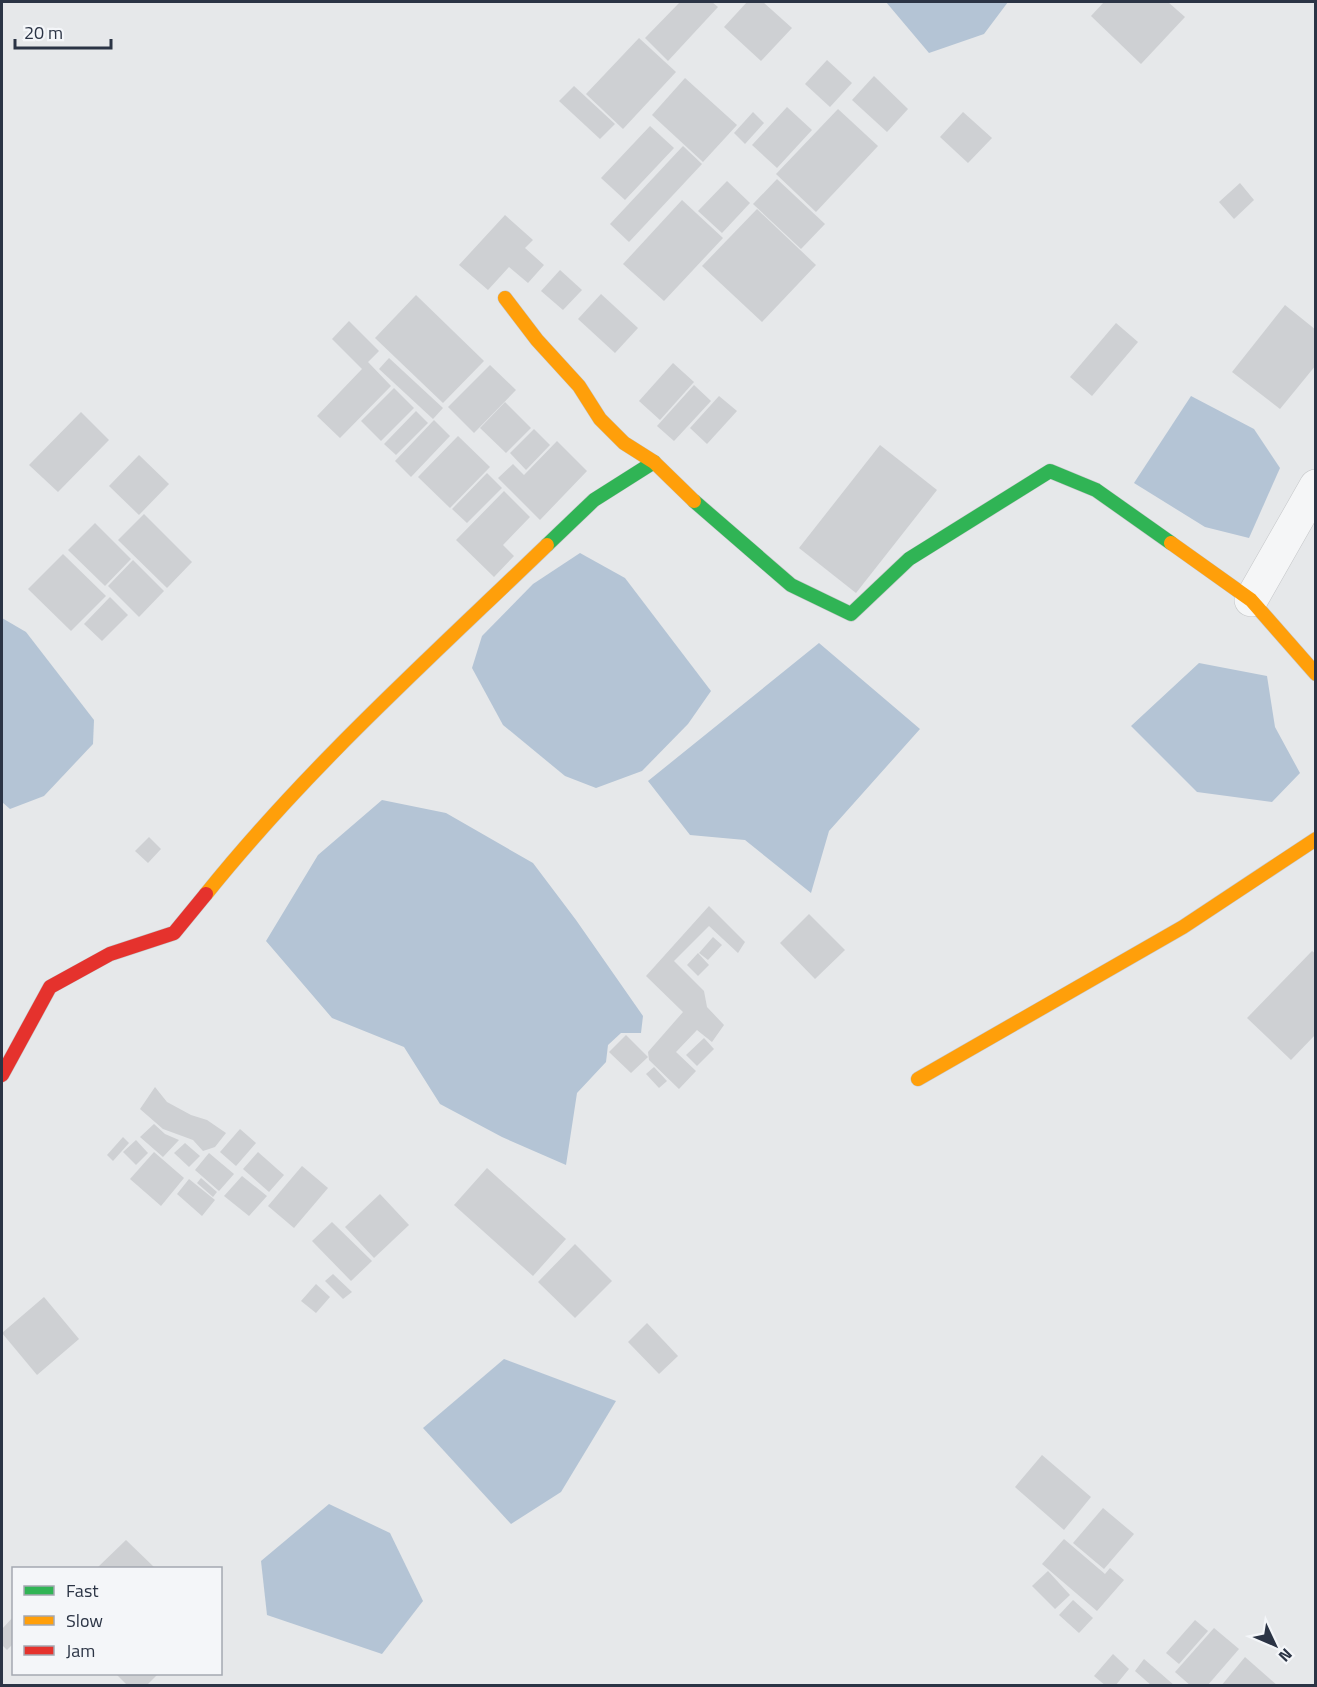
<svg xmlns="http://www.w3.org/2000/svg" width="1317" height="1687" font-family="'Titillium Web',sans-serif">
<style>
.water{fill:#b4c4d5}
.building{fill:#ced0d3}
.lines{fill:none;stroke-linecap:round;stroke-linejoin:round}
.street-casing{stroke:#c4c6c8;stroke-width:34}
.fast-casing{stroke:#c4c6c8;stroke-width:15}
.slow-casing{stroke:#c4c6c8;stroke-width:15}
.jam-casing{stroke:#c4c6c8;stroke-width:15}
.street{stroke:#f5f6f7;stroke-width:33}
.fast{stroke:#30b455;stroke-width:14}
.slow{stroke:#ff9f0a;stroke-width:14}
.jam{stroke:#e5322d;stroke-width:14}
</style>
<rect width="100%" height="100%" fill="#e6e8ea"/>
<g class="water">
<path d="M886,2H1008L984,34L929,53Z"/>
<path d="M1191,396L1254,429L1280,468L1249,538L1205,527L1134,483Z"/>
<path d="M580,553L625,578L711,691L688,724L642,771L596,788L565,776L503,725L472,668L482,636L533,584Z"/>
<path d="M2,618L26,632L94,720L93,744L44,796L10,809L2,802Z"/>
<path d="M819,643L920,729L829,831L811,893L745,840L690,835L648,781Z"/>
<path d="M1199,663L1267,676L1275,727L1300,773L1272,802L1197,792L1131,726Z"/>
<path d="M382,800L446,813L533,863L576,920L643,1016L641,1033H621L608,1045L606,1062L577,1093L566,1165L502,1137L440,1104L404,1047L332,1018L266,941L318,855Z"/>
<path d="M504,1359L616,1401L561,1492L511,1524L423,1428Z"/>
<path d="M329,1504L390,1533L423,1601L382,1654L267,1615L261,1561Z"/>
</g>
<g class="building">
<path d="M680,2H712L718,7L668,61L645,38Z"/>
<path d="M747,2H763L792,28L761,61L724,27Z"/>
<path d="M1104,2H1168L1185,17L1141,64L1091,16Z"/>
<path d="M639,38L676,72L623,129L586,94Z"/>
<path d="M827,60L852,83L830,107L805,84Z"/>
<path d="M874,76L908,109L887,132L852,100Z"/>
<path d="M685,78L737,125L703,162L652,115Z"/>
<path d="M574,86L615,124L600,139L559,101Z"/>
<path d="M787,107L812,130L777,168L752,145Z"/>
<path d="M838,109L878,146L816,212L776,174Z"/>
<path d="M753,112L764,123L745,144L734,133Z"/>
<path d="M963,112L992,138L968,163L940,137Z"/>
<path d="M650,126L674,148L625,200L601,178Z"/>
<path d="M683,146L702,164L629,242L610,224Z"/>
<path d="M777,179L825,224L801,249L753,204Z"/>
<path d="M727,181L750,203L722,233L698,211Z"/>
<path d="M1240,183L1254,200L1234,219L1219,202Z"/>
<path d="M682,200L723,238L664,301L623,264Z"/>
<path d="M757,209L816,265L762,322L702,266Z"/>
<path d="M505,215L533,240L525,248L544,265L528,283L509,267L488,290L459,265Z"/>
<path d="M560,270L582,290L563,310L541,291Z"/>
<path d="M601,294L638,328L615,353L578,319Z"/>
<path d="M416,295L484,361L443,403L375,338Z"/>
<path d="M1285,305L1316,330V365L1280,409L1232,372Z"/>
<path d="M349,321L379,351L368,362L391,386L340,438L317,416L362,369L332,339Z"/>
<path d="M1116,323L1138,342L1092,396L1070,377Z"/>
<path d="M389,358L443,408L433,419L379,369Z"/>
<path d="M673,363L694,382L660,420L639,401Z"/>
<path d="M490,365L516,390L474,433L448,407Z"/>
<path d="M694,385L711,401L674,441L657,426Z"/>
<path d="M394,388L414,408L381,441L361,421Z"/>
<path d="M719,396L737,411L707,444L690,428Z"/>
<path d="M505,402L531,428L506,453L480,428Z"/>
<path d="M416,411L428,423L396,455L384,444Z"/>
<path d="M81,412L109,440L58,492L29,465Z"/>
<path d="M434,420L450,436L411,477L395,461Z"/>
<path d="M534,429L550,445L526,470L510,453Z"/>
<path d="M458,436L490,467L450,508L418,477Z"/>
<path d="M557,441L587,471L540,520L498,478L513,464L524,475Z"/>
<path d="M880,445L937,490L856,593L799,548Z"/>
<path d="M139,455L169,484L139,515L109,486Z"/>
<path d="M487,473L502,488L467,523L452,509Z"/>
<path d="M504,491L530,517L503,545L514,556L494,577L456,540Z"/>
<path d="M144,514L192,562L167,588L118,540Z"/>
<path d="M95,523L131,559L105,586L68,550Z"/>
<path d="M63,554L106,596L71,631L28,589Z"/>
<path d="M133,560L164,591L139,617L108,586Z"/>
<path d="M110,597L128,615L102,641L84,624Z"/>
<path d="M149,837L161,849L148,863L135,851Z"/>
<path d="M709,906L745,942L738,953L709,926L674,961L704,991L707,1007L724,1025L712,1042L697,1030L676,1052L696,1071L679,1089L649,1060L648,1052L683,1012L646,976Z"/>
<path d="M809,914L845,950L815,979L780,943Z"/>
<path d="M713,937L722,945L708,960L699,953Z"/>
<path d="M1312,951L1316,954V1034L1291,1060L1247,1018Z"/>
<path d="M698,953L709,965L698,976L687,965Z"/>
<path d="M626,1035L648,1057L631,1073L609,1052Z"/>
<path d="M704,1038L714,1049L697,1066L686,1055Z"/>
<path d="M654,1067L667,1081L659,1088L646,1074Z"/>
<path d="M155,1087L167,1102L191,1115L207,1120L226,1133L215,1147L203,1151L193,1140L163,1129L140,1109Z"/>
<path d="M154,1124L165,1134L179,1140L163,1157L140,1137Z"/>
<path d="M240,1129L256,1143L236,1166L220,1152Z"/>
<path d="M123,1137L129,1143L113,1161L107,1155Z"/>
<path d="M136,1140L148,1153L136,1165L123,1152Z"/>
<path d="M185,1143L200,1156L189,1167L174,1153Z"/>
<path d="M154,1152L184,1178L161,1206L130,1179Z"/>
<path d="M258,1152L284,1175L269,1192L243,1169Z"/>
<path d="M209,1153L234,1174L219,1191L195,1170Z"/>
<path d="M302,1166L328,1188L294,1228L268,1206Z"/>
<path d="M487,1168L566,1239L533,1276L454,1205Z"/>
<path d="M242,1176L267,1196L249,1216L224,1196Z"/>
<path d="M201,1178L217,1192L213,1197L197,1183Z"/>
<path d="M189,1179L215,1200L202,1216L177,1194Z"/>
<path d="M380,1194L409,1225L374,1258L345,1227Z"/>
<path d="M332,1222L372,1261L351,1281L312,1241Z"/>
<path d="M575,1244L612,1281L575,1318L538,1282Z"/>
<path d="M333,1274L352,1292L343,1299L325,1281Z"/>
<path d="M316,1284L330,1297L316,1313L301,1301Z"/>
<path d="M44,1297L79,1339L37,1375L2,1333Z"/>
<path d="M647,1323L678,1356L659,1374L628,1342Z"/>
<path d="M1042,1455L1091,1497L1064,1530L1015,1487Z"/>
<path d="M1103,1508L1134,1534L1104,1569L1073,1543Z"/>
<path d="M1064,1539L1105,1574L1110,1568L1124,1580L1097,1611L1042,1564Z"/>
<path d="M126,1540L155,1568H97Z"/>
<path d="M1048,1571L1070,1595L1055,1609L1032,1586Z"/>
<path d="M1073,1600L1093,1618L1079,1633L1059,1615Z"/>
<path d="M14,1616V1643L7,1650L2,1645V1629Z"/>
<path d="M1195,1620L1208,1631L1179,1664L1166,1653Z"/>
<path d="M1214,1628L1239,1649L1207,1686H1191L1175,1672Z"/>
<path d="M1113,1654L1129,1669L1115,1686H1106L1094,1676Z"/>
<path d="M1245,1657L1278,1686H1221Z"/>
<path d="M1144,1659L1175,1686H1152L1135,1671Z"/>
<path d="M116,1674H158L146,1686H128Z"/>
</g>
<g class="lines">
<defs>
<path id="street" d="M1251,600L1316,486"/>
<g id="fast">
<path d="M694,501L791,585L851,614L909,559L1050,471L1096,490L1171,543"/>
<path d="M547,545L594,500L654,462"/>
</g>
<g id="slow">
<path d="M505,298L537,340L579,386L600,419L624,443L654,462L694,501"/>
<path d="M1171,543L1251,600L1316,674"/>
<path d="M206,894C308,767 430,658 547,545"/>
<path d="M918,1079L1183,927L1316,839"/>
</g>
<path id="jam" d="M2,1075L50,987L110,954L174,933L206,894"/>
</defs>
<use href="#street" class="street-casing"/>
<use href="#fast" class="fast-casing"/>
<use href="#slow" class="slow-casing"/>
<use href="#jam" class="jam-casing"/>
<use href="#street" class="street"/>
<use href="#fast" class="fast"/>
<use href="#slow" class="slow"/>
<use href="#jam" class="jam"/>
</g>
<rect width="1317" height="1687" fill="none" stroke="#2b3445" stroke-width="6"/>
<rect x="12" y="1567" width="210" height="108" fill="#f4f6f9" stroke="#a4a8b1" stroke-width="1.5"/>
<rect x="24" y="1586" width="30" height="9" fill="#30b455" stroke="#a4a8b1" stroke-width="1.5"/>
<text x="66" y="1597" font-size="18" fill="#2b3445">Fast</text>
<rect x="24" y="1616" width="30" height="9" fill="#ff9f0a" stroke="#a4a8b1" stroke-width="1.5"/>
<text x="66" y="1627" font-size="18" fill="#2b3445">Slow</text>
<rect x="24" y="1646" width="30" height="9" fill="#e5322d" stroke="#a4a8b1" stroke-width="1.5"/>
<text x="66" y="1657" font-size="18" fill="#2b3445">Jam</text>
<g transform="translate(1275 1645) rotate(134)" stroke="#f4f6f9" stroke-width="4.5" paint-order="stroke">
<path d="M0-4.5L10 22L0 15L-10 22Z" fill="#2b3445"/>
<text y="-9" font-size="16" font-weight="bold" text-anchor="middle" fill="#2b3445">N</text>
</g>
<path d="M15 39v9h96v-9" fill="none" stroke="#2b3445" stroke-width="3"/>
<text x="24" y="39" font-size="18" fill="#2b3445" stroke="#f4f6f9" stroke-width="4.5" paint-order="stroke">20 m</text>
</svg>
